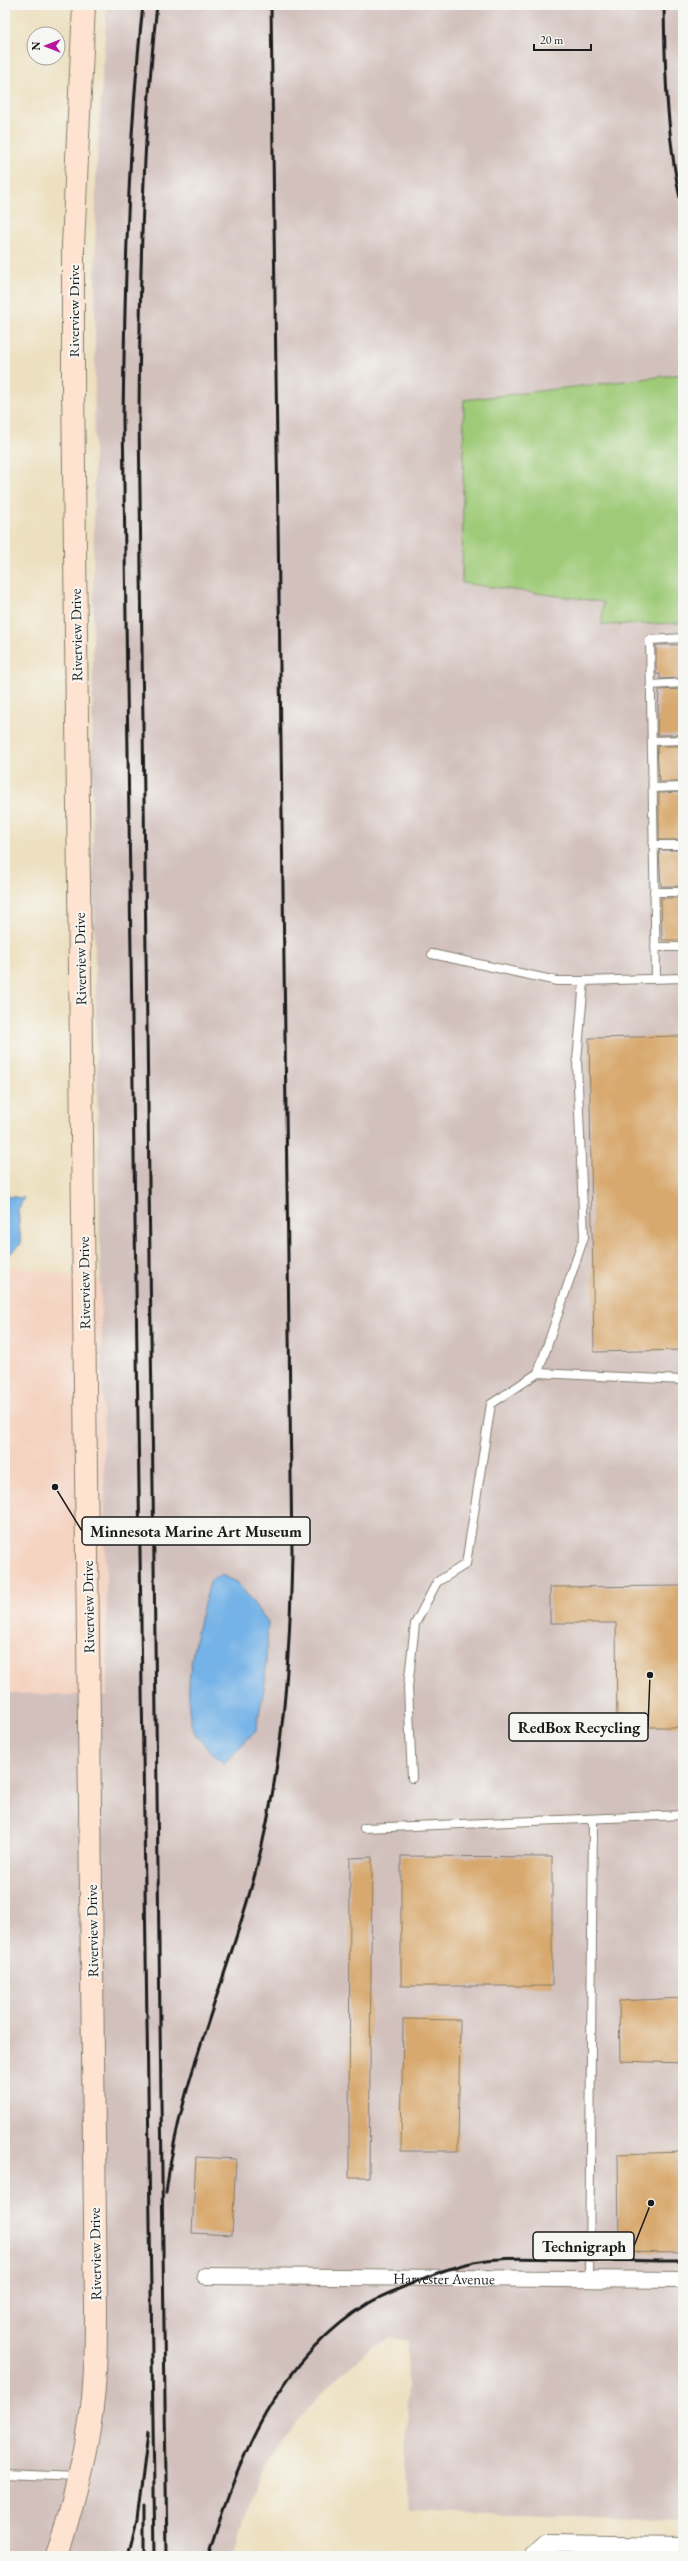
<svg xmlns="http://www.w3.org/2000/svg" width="688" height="2561" font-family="'EB Garamond',serif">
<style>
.built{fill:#f5d3c1}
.industrial{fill:#d1c0bc}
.green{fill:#9fcb78;stroke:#5e744a}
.water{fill:#74b2e7;stroke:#486782}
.building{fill:#d8a96e}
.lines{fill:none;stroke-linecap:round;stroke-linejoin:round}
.lane-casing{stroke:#847e6e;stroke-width:10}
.street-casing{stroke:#847e6e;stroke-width:18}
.secondary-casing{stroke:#847e6e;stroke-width:24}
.lane{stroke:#fff;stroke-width:8}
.street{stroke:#fff;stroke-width:16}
.secondary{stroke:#fee3d1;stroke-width:22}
.rail{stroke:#1c1c1c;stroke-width:3}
.labels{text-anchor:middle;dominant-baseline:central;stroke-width:4;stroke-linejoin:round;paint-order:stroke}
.street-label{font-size:15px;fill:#1c1c1c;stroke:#f6f6f2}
.leader{fill:none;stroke:#1c1c1c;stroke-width:1.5}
.callout-dot{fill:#1c1c1c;stroke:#f6f6f2;stroke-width:1.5}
.callout{fill:#f6f6f2;stroke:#1c1c1c;stroke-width:1.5}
.callout-label{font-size:16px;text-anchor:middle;font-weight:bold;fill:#1c1c1c}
</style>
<rect width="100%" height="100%" fill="#f6f6f2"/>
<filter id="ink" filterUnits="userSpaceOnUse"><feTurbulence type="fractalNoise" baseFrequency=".025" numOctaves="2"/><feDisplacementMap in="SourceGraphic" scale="8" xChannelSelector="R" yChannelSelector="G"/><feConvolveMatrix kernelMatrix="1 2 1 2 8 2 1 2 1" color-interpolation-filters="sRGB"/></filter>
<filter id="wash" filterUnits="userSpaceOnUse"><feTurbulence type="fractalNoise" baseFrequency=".012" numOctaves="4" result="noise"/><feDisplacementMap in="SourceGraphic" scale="16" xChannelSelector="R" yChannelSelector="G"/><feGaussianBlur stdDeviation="0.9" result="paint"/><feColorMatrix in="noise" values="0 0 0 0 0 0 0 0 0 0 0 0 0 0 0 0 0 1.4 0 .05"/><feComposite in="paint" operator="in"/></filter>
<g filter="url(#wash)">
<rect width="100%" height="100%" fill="#ede0c0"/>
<path class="built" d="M5,1265L101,1280L108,1696L5,1693Z"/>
<path class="industrial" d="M107,5H683V2520L407,2510L408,2341L391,2338L373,2346L327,2387L263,2463L234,2556H5V1693L108,1696L92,792L96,174Z"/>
<path class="green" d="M683,374V623L602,625L603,602L462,583L464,400Z"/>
<g class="water">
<path d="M5,1196L24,1198L18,1210L21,1244L5,1258Z"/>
<path d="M221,1575L237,1582L268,1622L265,1683L256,1730L224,1763C215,1755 195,1738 192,1726C181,1687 199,1619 211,1580Z"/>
</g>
<g id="blocks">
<g class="building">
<path d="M656,645H683V678L660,679V674H656Z"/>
<path d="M683,689V735H657L659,690Z"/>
<path d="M657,746H683V782H659Z"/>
<path d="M683,792V840H659V793Z"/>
<path d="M659,850H683V886H661Z"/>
<path d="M661,898H683V940H662Z"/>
<path d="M683,1036V1350L594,1352L589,1038Z"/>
<path d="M683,1586V1727H617L616,1623H550V1587Z"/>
<path d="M401,1856L552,1857V1986H401Z"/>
<path d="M372,1857L369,2177H349L350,1858Z"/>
<path d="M683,1998V2063L620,2061L619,2001Z"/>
<path d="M403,2019L460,2020L458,2151H401Z"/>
<path d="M683,2152V2253L619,2252L618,2154Z"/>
<path d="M196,2157L236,2159L232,2235L192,2233Z"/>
</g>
</g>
</g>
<g filter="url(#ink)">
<use href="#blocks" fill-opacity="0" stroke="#847e6e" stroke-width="1"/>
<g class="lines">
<defs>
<g id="lane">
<path d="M651,685L683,683"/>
<path d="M652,741L683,740"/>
<path d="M653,788L683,787"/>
<path d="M653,845H683"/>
<path d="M654,892H683"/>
<path d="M655,947H683"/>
<path d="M432,954L557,981H584"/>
<path d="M656,978L650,640L683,638"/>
<path d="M538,1373L584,1237L577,1061L584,981L683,978"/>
<path d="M412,1778L408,1687L415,1624L437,1582L466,1564L491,1404L538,1373L683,1380"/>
<path d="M364,1828L683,1815"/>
<path d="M589,2279L593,1819"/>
<path d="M5,2474L78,2477"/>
</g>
<g id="street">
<path id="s1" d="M205,2276L683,2280"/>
<path d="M532,2556L545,2544L683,2546"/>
</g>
<path id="secondary" d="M57,2556C70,2512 83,2468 90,2422C96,2384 96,2345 96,2306L73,385V246L84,5"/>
</defs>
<use href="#lane" class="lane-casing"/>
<use href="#street" class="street-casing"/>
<use href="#secondary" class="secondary-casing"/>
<use href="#lane" class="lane"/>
<use href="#street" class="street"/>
<use href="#secondary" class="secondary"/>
<g class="rail">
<path d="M143,5C128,142 125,280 123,418L155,2556"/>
<path d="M157,5C142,142 140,281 139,418L167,2556"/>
<path d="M664,5C665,75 667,144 683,212"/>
<path d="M683,5V108"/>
<path d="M166,2193C179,2081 228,1978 256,1870C283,1766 290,1660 292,1553L271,5"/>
<path d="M144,2506V2556"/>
<path d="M128,2556L137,2520L148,2433"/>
<path d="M208,2556C237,2459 279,2358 369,2303C380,2296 394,2291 406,2286C435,2273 468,2260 500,2259C519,2257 540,2259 560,2259C601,2260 642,2261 683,2261"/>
</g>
</g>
</g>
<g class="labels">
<g class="street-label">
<text transform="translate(73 311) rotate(-90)">Riverview Drive</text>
<text transform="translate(76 635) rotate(-91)">Riverview Drive</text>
<text transform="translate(80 959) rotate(-91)">Riverview Drive</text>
<text transform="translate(84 1283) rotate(-91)">Riverview Drive</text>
<text transform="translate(88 1607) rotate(-91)">Riverview Drive</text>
<text transform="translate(92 1931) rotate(-91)">Riverview Drive</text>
<text transform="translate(95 2254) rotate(-91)">Riverview Drive</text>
<text stroke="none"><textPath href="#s1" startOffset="239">Harvester Avenue</textPath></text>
</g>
</g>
<path class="leader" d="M55 1487L82 1531M650 1675L648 1727M651 2203L634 2246"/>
<g class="callout-dot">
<circle cx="55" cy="1487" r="4"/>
<circle cx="650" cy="1675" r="4"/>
<circle cx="651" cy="2203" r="4"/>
</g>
<g class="callout">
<rect x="82" y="1517" width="228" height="28" rx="4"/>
<rect x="509" y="1713" width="139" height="28" rx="4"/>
<rect x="533" y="2232" width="101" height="28" rx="4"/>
</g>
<g class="callout-label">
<text x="196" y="1537">Minnesota Marine Art Museum</text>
<text x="579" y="1733">RedBox Recycling</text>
<text x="584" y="2252">Technigraph</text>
</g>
<rect width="688" height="2561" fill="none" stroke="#f6f6f2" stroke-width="20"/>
<g transform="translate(46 46) rotate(270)"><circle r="19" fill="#f6f6f2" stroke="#9f9f9c"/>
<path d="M0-3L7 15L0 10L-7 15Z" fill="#b5179e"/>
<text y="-6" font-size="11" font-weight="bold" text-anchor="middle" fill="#1c1c1c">N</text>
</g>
<path d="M534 44v6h57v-6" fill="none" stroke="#1c1c1c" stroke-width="2"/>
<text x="540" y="44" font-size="12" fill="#1c1c1c" stroke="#f6f6f2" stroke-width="3" paint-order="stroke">20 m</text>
</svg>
